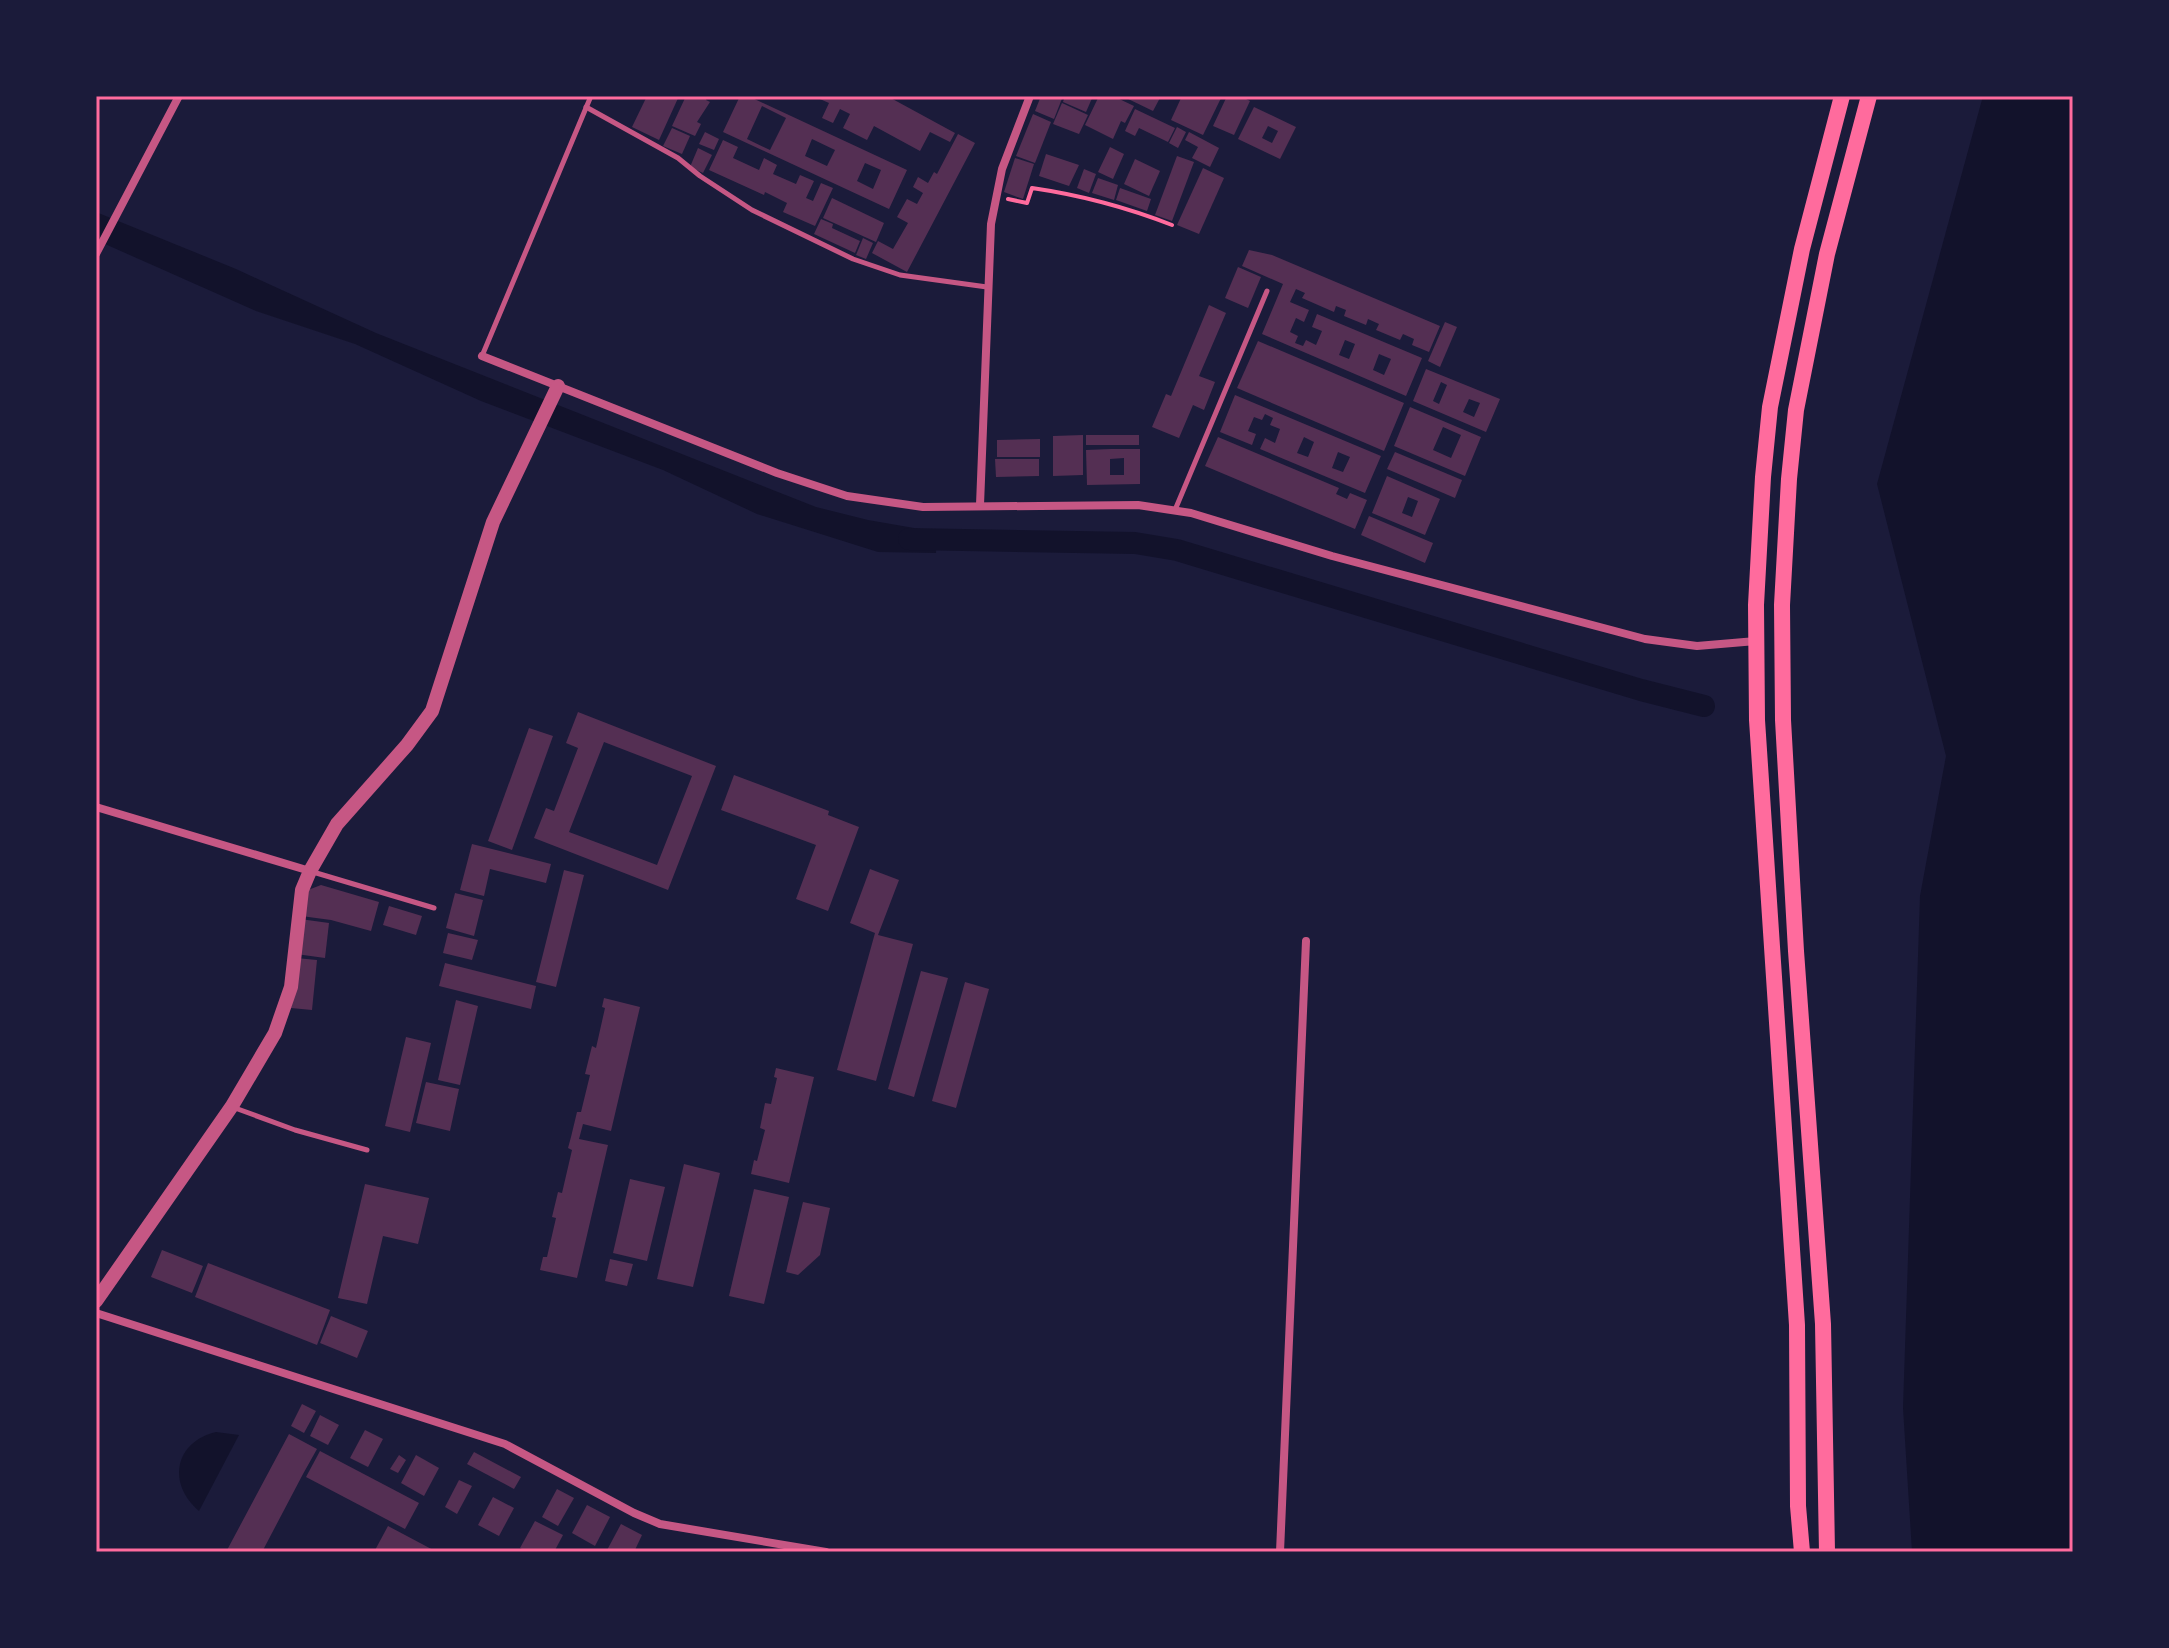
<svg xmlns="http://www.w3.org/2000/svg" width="2169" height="1648" font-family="Georgia,serif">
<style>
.water{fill:#12122b}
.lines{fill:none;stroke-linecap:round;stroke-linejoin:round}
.canal{stroke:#12122b;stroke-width:22}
.building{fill:#542f53;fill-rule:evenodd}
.path{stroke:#ff6b9d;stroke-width:4}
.service{stroke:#c65784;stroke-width:5}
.minor{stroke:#c65784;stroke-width:8}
.tertiary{stroke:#c65784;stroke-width:14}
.secondary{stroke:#ff6b9d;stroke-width:16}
.neatline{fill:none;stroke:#ff6b9d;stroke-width:3}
</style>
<rect width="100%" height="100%" fill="#1b1b3a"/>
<g class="water">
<path d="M1983,96H2073V1552H1912L1903,1408L1920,896L1946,756L1877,484Z"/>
<path d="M96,212L236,269L376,333L816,507L868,520L937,532L936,553L878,552L757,514L663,470L481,401L355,344L256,311L96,240Z"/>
<path d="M216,1432L239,1435L199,1511C167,1484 174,1442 216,1432Z"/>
</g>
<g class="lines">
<path class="canal" d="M909,539L1135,543L1177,550L1641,690L1704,706"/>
</g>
<g class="building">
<path d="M647,96H679L659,140L632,127Z"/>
<path d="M686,96H708L706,100L710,102L697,122L701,124L695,136L672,126Z"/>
<path d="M740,96H748L907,170L889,209L723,132ZM762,106L786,118L770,150L747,139ZM812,139L835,150L827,166L805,156ZM865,163L881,170L873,189L857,181Z"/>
<path d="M813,96H887L955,133L950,142L930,132L920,151L874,126L867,140L843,128L850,114L840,109L833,123L822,118L829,103Z"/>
<path d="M1041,96H1063L1054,119L1035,111Z"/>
<path d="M1065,96H1093L1086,112L1063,102Z"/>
<path d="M1099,96H1113L1134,106L1125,123L1121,121L1113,139L1085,125Z"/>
<path d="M1122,96H1161L1153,111Z"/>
<path d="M1182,96H1222L1203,135L1171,120Z"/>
<path d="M1227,96H1240L1250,101L1234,135L1213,126Z"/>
<path d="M1062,103L1088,115L1079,134L1053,124Z"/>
<path d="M1254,107L1296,127L1280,159L1238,139ZM1268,126L1278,131L1272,143L1262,138Z"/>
<path d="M1135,109L1175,128L1168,142L1139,128L1135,136L1125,131Z"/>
<path d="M1033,114L1051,122L1035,163L1016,156Z"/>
<path d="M1177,127L1186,132L1178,148L1169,143Z"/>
<path d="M672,128L690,136L682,154L663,146Z"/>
<path d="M705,132L719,139L714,150L699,144Z"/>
<path d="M1189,132L1219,148L1210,167L1192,158L1198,147L1185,140Z"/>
<path d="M958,134L975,143L907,272L872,253L878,241L893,249L908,223L897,217L907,199L917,204L923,193L913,187L918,177L928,183L934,172L937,174Z"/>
<path d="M723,140L738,147L733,158L759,170L764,158L777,165L773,174L796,184L800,175L814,181L806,198L813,201L821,183L833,188L815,226L783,212L787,203L765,192L764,195L709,170Z"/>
<path d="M1110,147L1124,154L1113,179L1098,172Z"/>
<path d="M698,148L712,155L703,173L690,167Z"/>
<path d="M1046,154L1079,165L1069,186L1039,176Z"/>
<path d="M1177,156L1194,162L1172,221L1155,215Z"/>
<path d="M1015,158L1034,164L1023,199L1004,192Z"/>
<path d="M1135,159L1160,171L1149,196L1124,184Z"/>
<path d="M1203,168L1224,178L1199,234L1177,225Z"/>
<path d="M1084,169L1096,174L1089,193L1077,188Z"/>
<path d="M1098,178L1118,185L1114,200L1092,193Z"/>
<path d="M1120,188L1151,199L1147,211L1116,200Z"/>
<path d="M832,198L884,223L876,242L823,218Z"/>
<path d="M821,219L833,224L832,228L860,241L855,253L814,234Z"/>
<path d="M863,238L873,243L866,259L856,255Z"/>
<path d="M1249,250L1272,255L1440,326L1429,352L1412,345L1414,339L1403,334L1400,340L1376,330L1379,324L1368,319L1366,325L1344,316L1346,310L1336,306L1334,312L1302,298L1305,293L1296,289L1290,302L1309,310L1304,322L1296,318L1290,332L1298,336L1295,343L1303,346L1306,340L1316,345L1322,331L1312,327L1317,314L1422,358L1406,396L1262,334L1283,284L1242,266ZM1345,340L1355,344L1349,359L1339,355ZM1379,354L1391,359L1384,375L1373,370Z"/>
<path d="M1238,267L1261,277L1248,308L1225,298Z"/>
<path d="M1209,305L1226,313L1199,376L1215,382L1204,410L1193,405L1179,438L1152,427L1166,394L1171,396Z"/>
<path d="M1445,322L1457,327L1440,367L1428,361Z"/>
<path d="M1258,341L1404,403L1384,451L1237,388Z"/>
<path d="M1426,369L1500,399L1486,432L1413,401ZM1441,382L1447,385L1439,404L1433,401ZM1469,399L1480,403L1474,417L1463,412Z"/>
<path d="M1235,395L1381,456L1365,493L1260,449L1265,438L1275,443L1280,429L1270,425L1273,418L1265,414L1262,420L1254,417L1248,431L1256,434L1252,445L1220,432ZM1304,437L1314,442L1308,457L1297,453ZM1338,452L1350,457L1343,472L1332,468Z"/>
<path d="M1410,407L1481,437L1465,476L1394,446ZM1443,427L1461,435L1451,458L1433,450Z"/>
<path d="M1083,435V475L1053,476V436Z"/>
<rect x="1086" y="435" width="53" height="10"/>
<path d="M1218,437L1339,488L1336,494L1347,499L1350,493L1367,500L1355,529L1205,466Z"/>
<path d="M1040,439V457H997V440Z"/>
<path d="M1111,449H1140V484L1087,485L1086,450ZM1124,458V475H1110V459Z"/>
<path d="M1395,452L1462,480L1455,498L1387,469Z"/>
<path d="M995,459H1039V476L996,477Z"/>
<path d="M1387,476L1440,499L1425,535L1372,513ZM1408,497L1418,501L1412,517L1402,513Z"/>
<path d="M1369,516L1433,543L1425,563L1361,535Z"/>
<path d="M578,712L716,766L668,890L534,838L546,808L554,811L578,748L566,743ZM604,742L692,776L657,865L569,832Z"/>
<path d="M529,728L553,736L512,850L488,841Z"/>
<path d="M734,775L829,811L828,815L859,827L828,911L796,899L816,845L721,810Z"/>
<path d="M472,844L551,864L546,883L490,869L484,896L460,890Z"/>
<path d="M870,869L899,880L878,935L913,944L876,1081L837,1070L875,933L850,923Z"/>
<path d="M564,870L584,875L556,987L536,982Z"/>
<path d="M321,885L379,902L371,931L331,920L301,916L308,890Z"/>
<path d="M455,893L483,900L474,936L446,928Z"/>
<path d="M389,906L422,916L416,935L383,925Z"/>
<path d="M300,919L329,923L325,958L296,954Z"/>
<path d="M448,933L478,940L472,960L443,953Z"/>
<path d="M296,958L317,960L312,1010L291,1008Z"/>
<path d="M445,963L536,986L531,1009L439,986Z"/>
<path d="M921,971L948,978L914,1097L888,1089Z"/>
<path d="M965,982L989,989L956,1108L932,1101Z"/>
<path d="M604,998L640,1007L611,1131L583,1124L579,1139L608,1145L577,1278L540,1270L543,1257H547L556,1218L552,1217L558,1192L562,1193L572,1150L568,1148L571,1137L577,1112H581L590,1075L585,1074L592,1046L596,1048L605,1008L602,1007Z"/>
<path d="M456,1000L478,1006L460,1085L438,1080Z"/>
<path d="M406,1037L431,1043L410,1132L385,1126Z"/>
<path d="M776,1068L814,1077L789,1183L751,1174L754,1160L757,1161L765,1130L760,1128L765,1103L771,1104L777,1078L774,1077Z"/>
<path d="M426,1082L459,1089L450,1131L416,1123Z"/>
<path d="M684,1164L720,1173L693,1287L657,1279Z"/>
<path d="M630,1179L665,1187L647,1261L613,1253Z"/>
<path d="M365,1184L429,1198L418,1244L383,1236L367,1304L338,1298Z"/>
<path d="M754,1189L789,1197L764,1304L729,1296Z"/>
<path d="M803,1202L830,1208L820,1255L798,1275L786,1272Z"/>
<path d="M162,1250L203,1266L192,1293L151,1277Z"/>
<path d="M610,1259L633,1264L627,1286L605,1281Z"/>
<path d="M208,1263L330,1310L317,1345L195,1297Z"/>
<path d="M331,1316L368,1331L357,1358L320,1343Z"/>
<path d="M302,1404L316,1411L304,1433L291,1426Z"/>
<path d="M320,1415L339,1425L328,1445L310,1436Z"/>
<path d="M365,1430L383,1439L368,1467L350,1458Z"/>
<path d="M289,1434L317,1449L303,1474L262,1552H226Z"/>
<path d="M320,1451L419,1503L405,1529L306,1477Z"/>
<path d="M474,1452L521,1477L514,1489L467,1464Z"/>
<path d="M399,1455L406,1460L398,1473L390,1469Z"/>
<path d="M416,1455L439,1468L424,1496L401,1483Z"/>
<path d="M459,1480L472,1486L457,1514L445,1507Z"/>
<path d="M557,1489L574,1498L558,1526L542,1517Z"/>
<path d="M493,1497L514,1508L499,1536L478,1525Z"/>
<path d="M587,1505L610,1517L595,1546L572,1533Z"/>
<path d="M535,1521L563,1535L554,1552H527L520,1548Z"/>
<path d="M621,1524L642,1535L634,1552H606Z"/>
<path d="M388,1526L437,1552H374Z"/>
</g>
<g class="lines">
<path class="path" d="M1008,199L1027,203L1032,188C1080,195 1126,207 1172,225"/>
<g class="service">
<path d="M586,107L678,158L700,176L752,210L853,259L900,275L987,287"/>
<path d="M482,356L591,96"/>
<path d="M1175,510L1267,291"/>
<path d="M313,872L434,908"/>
<path d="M235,1108L295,1130L367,1150"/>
</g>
<g class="minor">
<path d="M96,254L179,96"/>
<path d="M482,356L777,473L847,496L923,507L1138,505L1191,513L1332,556L1645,639L1697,646L1756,641"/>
<path d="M980,505L991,224L1002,169L1030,96"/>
<path d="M96,807L310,871"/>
<path d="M96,1313L505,1444L634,1513L660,1524L826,1552"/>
<path d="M1280,1552L1306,941"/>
</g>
<path class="tertiary" d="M96,1301L232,1106L275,1033L291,987L302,890L310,871L337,824L407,745L432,711L493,522L558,386"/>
<g class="secondary">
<path d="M1802,1552L1798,1506L1797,1325L1757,720L1756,605L1763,477L1770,407L1802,249L1842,96"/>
<path d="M1827,1552L1823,1324L1796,951L1783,720L1782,605L1789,479L1796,410L1827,254L1869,96"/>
</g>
</g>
<rect width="2169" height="1648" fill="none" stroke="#1b1b3a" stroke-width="196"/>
<rect x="98" y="98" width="1973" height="1452" class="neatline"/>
</svg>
